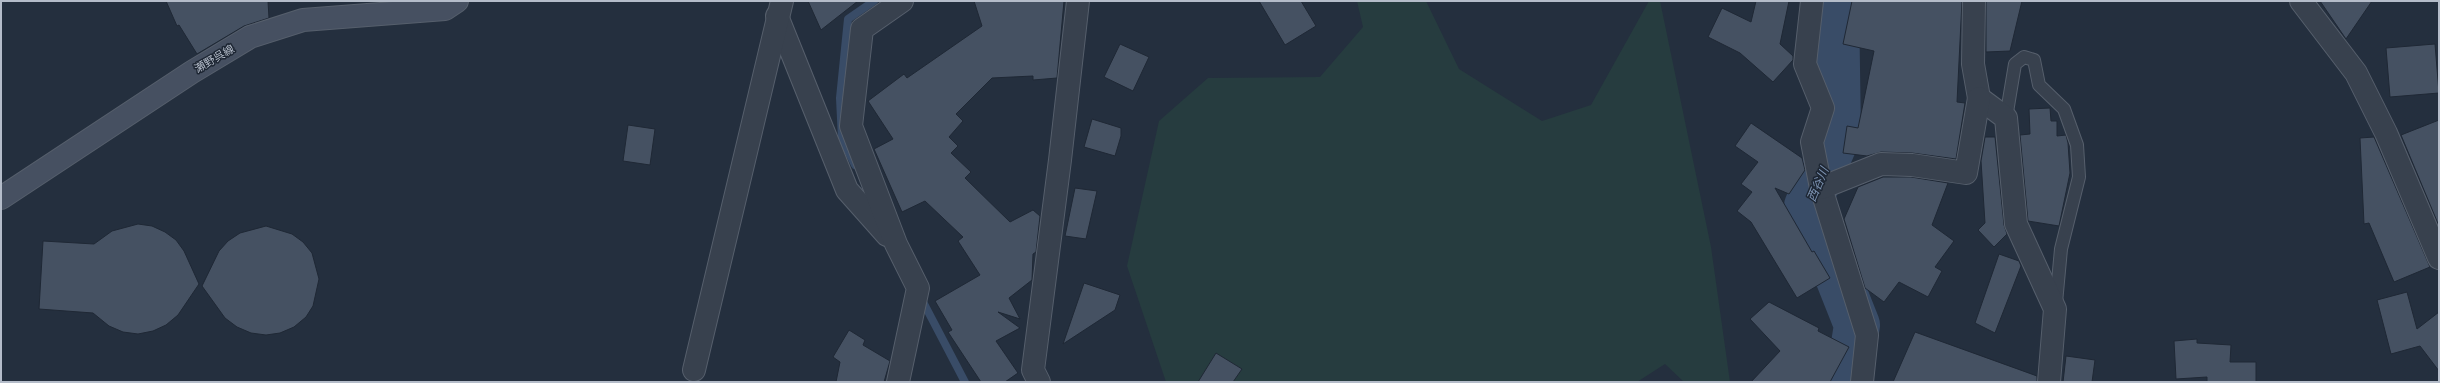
<svg xmlns="http://www.w3.org/2000/svg" width="2440" height="383" font-family="Barlow,'Noto Sans JP',sans-serif">
<style>
.green{fill:#263c3f}
.lines{fill:none;stroke-linecap:round;stroke-linejoin:round}
.stream{stroke:#394c67;stroke-width:8}
.river{stroke:#394c67;stroke-width:46}
.building{fill:#455162;stroke:#1f2835}
.lane-casing{stroke:#565f6c;stroke-width:14}
.street-casing{stroke:#565f6c;stroke-width:24}
.secondary-casing{stroke:#565f6c;stroke-width:24}
.lane{stroke:#38414e;stroke-width:12}
.street{stroke:#38414e;stroke-width:22}
.secondary{stroke:#465061;stroke-width:22}
.labels{text-anchor:middle;dominant-baseline:central;stroke-width:3;stroke-linejoin:round;paint-order:stroke}
.street-label{font-size:11px;fill:#b4bcc9;stroke:#1d2633}
.water-label{font-size:12px;font-style:italic;fill:#7c92b1;stroke:#1d2633}
</style>
<rect width="100%" height="100%" fill="#242f3e"/>
<path class="green" d="M1357,1H1426L1459,69L1542,121L1591,105L1649,1H1660L1711,247L1730,382H1684L1665,364L1637,382H1166L1127,266L1159,121L1208,78L1320,77L1363,27Z"/>
<g class="lines">
<g class="stream">
<path d="M855,165L842,139L840,98L848,19L874,1"/>
<path d="M921,298L965,382"/>
</g>
<path class="river" d="M1836,1L1838,135L1807,206L1832,262L1857,325L1848,382"/>
</g>
<g class="building">
<path d="M166,1H268L269,18L244,26L197,54L179,25L177,26Z"/>
<path d="M808,1H858L821,30Z"/>
<path d="M974,1H1064L1057,78L1033,80V76L992,78L956,114L963,121L949,137L958,146L951,153L971,172L965,178L1010,222L1033,210L1040,216L1036,252L1033,254L1032,280L1009,298L1020,319L998,312L1020,328L996,341L1018,373L1005,382H981L948,332L952,330L935,301L980,275L958,241L963,237L925,201L902,212L874,149L893,139L868,101L904,74L907,78L982,26Z"/>
<path d="M1259,1H1301L1316,26L1285,45Z"/>
<path d="M1756,1H1789L1780,44L1793,56V60L1773,82L1740,53L1708,37L1722,8L1751,22Z"/>
<path d="M1852,1H1962L1957,102L1965,103L1956,159L1912,153L1881,152L1867,156L1843,153L1847,126L1858,128L1874,51L1843,44Z"/>
<path d="M1986,1H2022L2010,51L1986,52Z"/>
<path d="M2320,1H2372L2346,39Z"/>
<path d="M1120,44L1149,57L1133,91L1104,77Z"/>
<path d="M2435,44L2439,93L2390,97L2386,48Z"/>
<path d="M2050,108L2051,121H2057V136L2066,135L2068,143L2070,173L2059,226L2028,221L2020,135L2030,134L2029,109Z"/>
<path d="M1092,119L1121,128V136L1115,156L1084,147Z"/>
<path d="M2439,120V226L2401,135Z"/>
<path d="M1751,123L1802,158L1805,170L1789,194L1775,188L1812,252L1814,251L1830,278L1797,298L1751,222L1737,211L1752,192L1741,184L1758,162L1735,146Z"/>
<path d="M628,125L655,129L650,165L623,161Z"/>
<path d="M1985,137H1995L2004,225L2007,234L1994,247L1978,230L1985,223L1981,161Z"/>
<path d="M2374,137L2430,267L2394,282L2369,223L2364,224L2360,138Z"/>
<path d="M1883,177H1911L1948,183L1932,225L1954,241L1935,267L1942,271L1928,297L1899,282L1884,302L1865,288L1844,219L1858,187Z"/>
<path d="M1075,188L1097,191L1086,239L1065,236Z"/>
<path d="M138,224L152,226L165,232L176,240L184,251L199,284L178,315L166,325L153,331L138,334L123,332L109,326L93,313L39,309L43,241L94,244L112,231Z"/>
<path d="M266,226L292,234L303,242L312,253L319,279L313,306L306,317L294,327L280,333L266,335L251,333L237,327L225,318L202,286L219,251L228,241L240,233Z"/>
<path d="M1999,254L2019,261L2021,266L1995,333L1975,323Z"/>
<path d="M1084,283L1120,295L1115,310L1063,344Z"/>
<path d="M2407,292L2417,329L2439,312V371L2420,346L2391,354L2377,300Z"/>
<path d="M1769,302L1819,328L1818,331L1849,347L1830,382H1751L1780,351L1750,319Z"/>
<path d="M849,330L865,340L863,345L890,361L884,382H836L840,362L833,357Z"/>
<path d="M1915,332L2037,376V382H1893Z"/>
<path d="M2197,339V343L2231,345L2230,362H2256V382H2207V377L2176,379L2174,341Z"/>
<path d="M1216,353L1242,369L1233,382H1198Z"/>
<path d="M2066,356L2095,360L2092,382H2063Z"/>
</g>
<g class="lines">
<defs>
<path id="lane" d="M2006,118L2015,64L2024,57L2034,60L2039,85L2064,109L2077,145L2079,177L2061,249L2056,303"/>
<g id="street">
<path d="M1812,1L1805,64L1823,108L1812,142L1821,188L1867,335L1862,382"/>
<path d="M1974,1L1973,64L1979,98L2006,118L2016,224L2055,309L2049,382"/>
<path d="M2301,1L2356,73L2386,133L2439,258"/>
<path d="M777,16L847,190L887,235"/>
<path d="M1821,188L1881,164L1912,165L1966,173L1979,98"/>
<path d="M694,370L782,1"/>
<path d="M898,382L918,288L896,244L851,126L862,29L902,1"/>
<path d="M1039,382L1033,370L1060,160L1078,1"/>
</g>
<path id="secondary" d="M1,198L192,72L250,37L303,20L445,9L457,1"/>
</defs>
<use href="#lane" class="lane-casing"/>
<use href="#street" class="street-casing"/>
<use href="#secondary" class="secondary-casing"/>
<use href="#lane" class="lane"/>
<use href="#street" class="street"/>
<use href="#secondary" class="secondary"/>
</g>
<g class="labels">
<g class="street-label">
<text transform="translate(214 58) rotate(-30)">瀬野呉線</text>
</g>
<g class="water-label">
<text transform="translate(1817 184) rotate(-67)">西谷川</text>
</g>
</g>
<rect width="2440" height="383" fill="none" stroke="#b4bcc9" stroke-width="4"/>
</svg>
